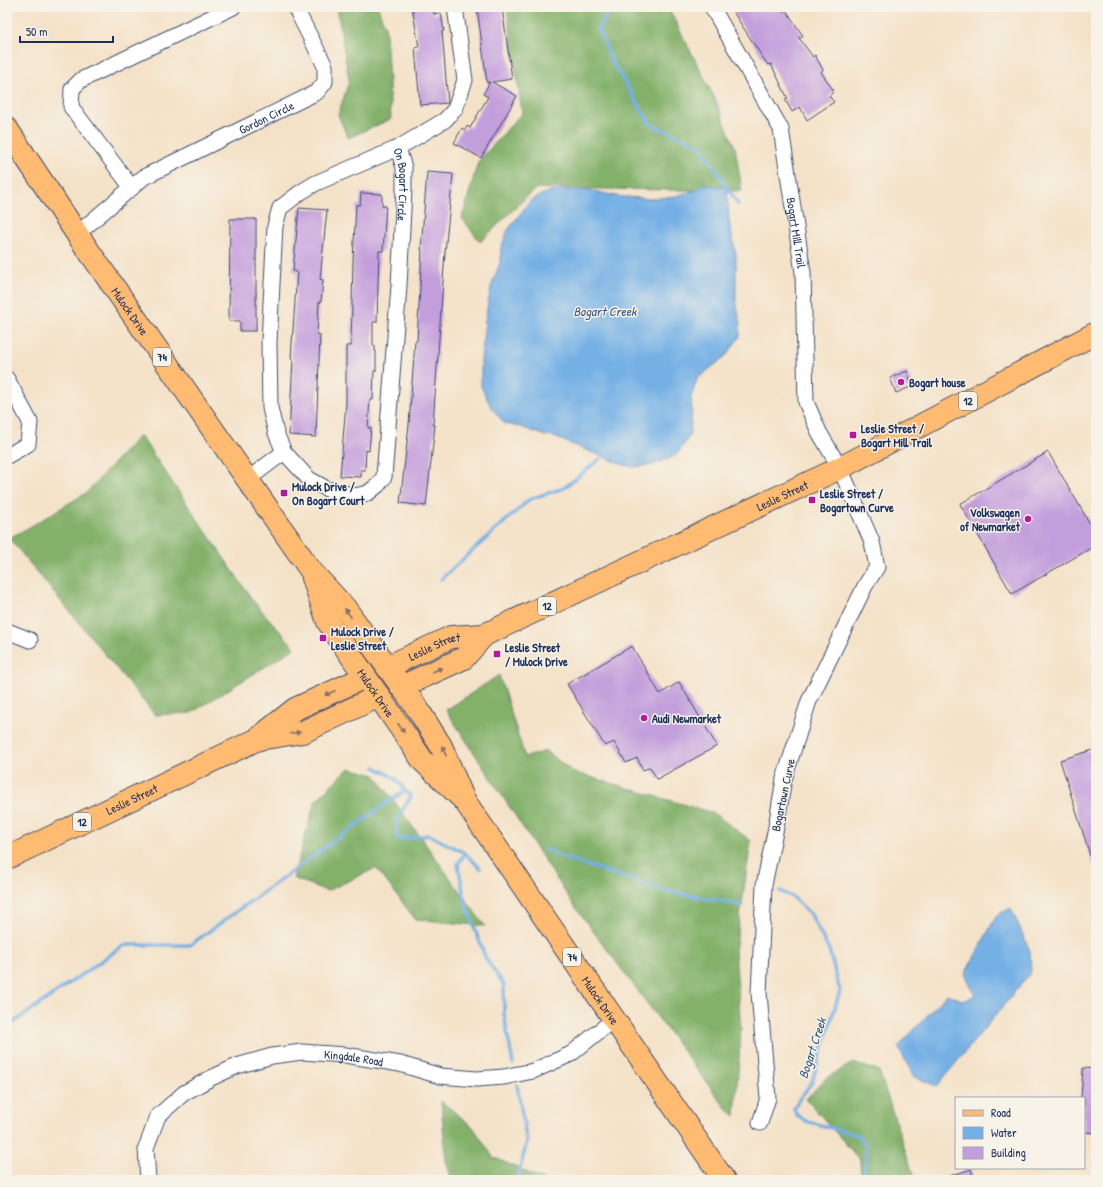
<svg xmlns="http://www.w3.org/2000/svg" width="1103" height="1187" font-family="'Patrick Hand',sans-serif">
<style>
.forest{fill:#83b16a;stroke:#4f7064}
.water{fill:#74b0e5;stroke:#4870a2}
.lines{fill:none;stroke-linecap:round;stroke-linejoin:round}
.stream{stroke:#74b0e5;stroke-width:3.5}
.building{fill:#c39edc}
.minor-casing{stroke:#3c4a6e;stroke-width:17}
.primary-casing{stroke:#3c4a6e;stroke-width:24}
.minor{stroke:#fff;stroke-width:15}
.primary{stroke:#ffbb71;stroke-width:22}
.oneway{fill:#826e67}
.poi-dot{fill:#b5179e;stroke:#f7f3e8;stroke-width:1.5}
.labels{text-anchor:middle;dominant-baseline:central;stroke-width:3;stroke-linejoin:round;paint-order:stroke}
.shield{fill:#f7f3e8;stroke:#5d6a87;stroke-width:1}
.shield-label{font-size:11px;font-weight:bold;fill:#1b2f5e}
.street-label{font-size:12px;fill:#1b2f5e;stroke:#f7f3e8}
.poi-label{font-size:12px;font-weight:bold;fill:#1b2f5e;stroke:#f7f3e8;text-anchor:start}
.water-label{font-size:13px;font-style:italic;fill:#365686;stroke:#f7f3e8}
</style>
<rect width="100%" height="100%" fill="#f7f3e8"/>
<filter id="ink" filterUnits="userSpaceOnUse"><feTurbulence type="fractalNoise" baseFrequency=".025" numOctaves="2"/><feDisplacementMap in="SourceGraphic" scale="8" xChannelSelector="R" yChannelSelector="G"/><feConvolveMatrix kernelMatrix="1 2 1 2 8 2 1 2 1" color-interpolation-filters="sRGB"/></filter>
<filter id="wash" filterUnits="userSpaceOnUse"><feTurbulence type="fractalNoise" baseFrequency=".012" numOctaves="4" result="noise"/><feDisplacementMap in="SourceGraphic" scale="16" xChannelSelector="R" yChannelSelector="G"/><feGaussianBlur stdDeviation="0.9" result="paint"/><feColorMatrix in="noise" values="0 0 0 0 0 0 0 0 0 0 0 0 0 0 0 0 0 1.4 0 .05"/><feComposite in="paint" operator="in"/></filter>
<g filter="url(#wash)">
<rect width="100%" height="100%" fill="#f4e2c8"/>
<g class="forest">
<path d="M337,7H378L386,30L391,119L348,138L338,115L349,81Z"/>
<path d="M507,7H668L715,99L735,147L742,191L536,188L480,242L462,218L478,162L522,113Z"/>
<path d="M140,435L254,602L295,648L191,713L155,715L9,538L28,528L86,493Z"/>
<path d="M499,675L525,757L546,751L573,772L713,813L751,841L735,951L741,1029L735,1116L725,1107L575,907L446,710Z"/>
<path d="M349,768L375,775L485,926L415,919L376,868L327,891L293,878L315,801Z"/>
<path d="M853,1063L879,1071L915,1180H861L860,1160L806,1099L826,1078Z"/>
<path d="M441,1101L473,1127L493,1157L544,1180H452L446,1161Z"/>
</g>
<g class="water">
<path d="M703,184L727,187L729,221L736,254V300L740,322V336L727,355L697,379L691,398L692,409L690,435L679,452L673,457L652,465L633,467L621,464L549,435L545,436L521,427L505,424L491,407L481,386V360L485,320L491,287L500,263L501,248L508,230L530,201L547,192L562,190H589L616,196L651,199L675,196L697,190Z"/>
<path d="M1011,908L1030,951L1031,972L937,1086L914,1077L898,1047L947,994L964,1001L975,995L965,974L997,915Z"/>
</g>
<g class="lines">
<g class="stream">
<path d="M613,7L598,27L611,60L650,124L700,145L738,204"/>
<path d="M441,579L530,499L564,488L600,459"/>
<path d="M375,767L395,778L411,797L396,820L397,840L429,835L465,853L480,868"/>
<path d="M545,849L565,858L666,891L742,905"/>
<path d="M465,853L458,864L465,902L486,959L504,985V1014L513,1064"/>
<path d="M780,891L794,898L811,915L829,950L840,991L812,1082C806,1092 797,1099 794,1109L797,1115L803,1120L860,1136L866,1148L864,1180"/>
<path d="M7,1027L124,945H190L405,790"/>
<path d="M517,1085L527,1142L517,1180"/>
</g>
</g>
<g id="blocks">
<g class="building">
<path d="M412,7H433L434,14L441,13L444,31H442L448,103L420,105L415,48L419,47Z"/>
<path d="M477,7H502L512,79L492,82L517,96L481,158L454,143L462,128L465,130L467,126L470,128L488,97L483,94L490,82L487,83Z"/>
<path d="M730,7H780L783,12L786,10L803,36L799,38L813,57L815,55L823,70L821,72L834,91L829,96L834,102L807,120L800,107L792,112L785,99H788L771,64L768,65L761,55Z"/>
<path d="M427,172L453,174L445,252L433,425L435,426L426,506L400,503L409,425L415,341H417L422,250H421Z"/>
<path d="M361,193L382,194V206H386L383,251H379L377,322H373V346H375V351H376V371H374L373,400L370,399L368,428H371L369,451L366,450L365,470H361V477L340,476L346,403V346H351L353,261L356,205H360Z"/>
<path d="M299,208L327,210L320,279L323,280L321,302H319L317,334L320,335L316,437L289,435L293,358H291L297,272L293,271Z"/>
<path d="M230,219H256V331H240V321H229Z"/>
<path d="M907,371L913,386L896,393L890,378Z"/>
<path d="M1048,452L1096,534V545L1012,594L960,504Z"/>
<path d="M632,646L660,694L679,682L717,746L657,779L650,767L643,770L637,758L626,763L614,742L605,746L567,684Z"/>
<path d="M1096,749V868H1094L1060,760Z"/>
<path d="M1083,1068L1096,1069V1133L1084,1132V1098H1081Z"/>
<path d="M971,1169L974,1180H945L944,1178Z"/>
</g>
</g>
</g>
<g filter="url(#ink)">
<use href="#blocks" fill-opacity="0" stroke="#3c4a6e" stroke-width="1"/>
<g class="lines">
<defs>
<g id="minor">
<path id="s1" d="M712,7L781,129L803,272L806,402L819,432L840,468L854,500L872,542L877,567L865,586L809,701L784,779L776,827L764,885L759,993L768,1098L760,1123"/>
<path id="s2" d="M398,148L404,168V190L399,286L384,477L378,485L368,493L355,496L344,493L327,489L309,479L284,452L276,433L270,408L269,342L275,226L280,208L301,192L316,183L398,148L445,120L455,109L465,80L455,7"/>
<path d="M132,188L71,107L72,89L81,80L233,7"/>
<path id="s3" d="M77,234L144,177L317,92L325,82V66L295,7"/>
<path d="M7,379L30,422L28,444L7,456"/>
<path d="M247,480L284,452"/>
<path d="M7,631L30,640"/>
<path id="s4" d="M148,1180L146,1148L158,1116L184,1093L211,1078L237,1066L272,1056L302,1052L345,1055L400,1064L440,1076L477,1079L504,1077L533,1071L571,1054L614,1019"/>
</g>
<g id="primary">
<path id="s5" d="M7,129L77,234L311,571L345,608L417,708L441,746L464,800"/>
<path id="s6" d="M313,578L328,622L423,761L464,800L724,1180"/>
<path id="s7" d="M387,667L451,637L484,635L610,576L840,468L1096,333"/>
<path d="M401,687L464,658L484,635"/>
<path d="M259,739L303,732L379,696"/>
<path id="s8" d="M7,858L256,740L295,709L365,677"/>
</g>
</defs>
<use href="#minor" class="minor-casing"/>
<use href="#primary" class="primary-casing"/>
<use href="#minor" class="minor"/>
<use href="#primary" class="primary"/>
</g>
<defs><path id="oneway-solid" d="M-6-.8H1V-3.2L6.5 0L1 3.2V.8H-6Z"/></defs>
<g class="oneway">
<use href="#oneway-solid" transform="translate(348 613) rotate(-125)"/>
<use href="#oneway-solid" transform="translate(437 670) rotate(-25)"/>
<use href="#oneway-solid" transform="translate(330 693) rotate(156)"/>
<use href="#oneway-solid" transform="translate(401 728) rotate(56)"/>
<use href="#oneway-solid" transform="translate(295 733) rotate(-10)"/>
<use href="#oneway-solid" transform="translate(444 751) rotate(-113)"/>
</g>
</g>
<g class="poi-dot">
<circle cx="901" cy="382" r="4"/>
<rect x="849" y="431" width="8" height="8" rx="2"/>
<rect x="280" y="489" width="8" height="8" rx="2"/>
<rect x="808" y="496" width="8" height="8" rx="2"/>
<circle cx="1028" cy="519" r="4"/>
<rect x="319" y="634" width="8" height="8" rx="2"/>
<rect x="493" y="650" width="8" height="8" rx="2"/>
<circle cx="644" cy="718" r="4"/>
</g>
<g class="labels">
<g class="shield">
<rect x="153" y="348" width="18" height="18" rx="3"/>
<rect x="959" y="392" width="18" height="18" rx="3"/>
<rect x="538" y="597" width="18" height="18" rx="3"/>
<rect x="73" y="813" width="18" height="18" rx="3"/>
<rect x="563" y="948" width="18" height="18" rx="3"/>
</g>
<g class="shield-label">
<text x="162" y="357">74</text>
<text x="968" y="401">12</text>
<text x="547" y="606">12</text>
<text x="82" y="822">12</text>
<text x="572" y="957">74</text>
</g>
<g class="street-label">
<text stroke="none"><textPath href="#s3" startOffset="224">Gordon Circle</textPath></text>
<text stroke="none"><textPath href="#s2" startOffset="37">On Bogart Circle</textPath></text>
<text stroke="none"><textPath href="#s1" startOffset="245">Bogart Mill Trail</textPath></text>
<text stroke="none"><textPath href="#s5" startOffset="220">Mulock Drive</textPath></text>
<text stroke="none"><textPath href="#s7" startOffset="433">Leslie Street</textPath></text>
<text stroke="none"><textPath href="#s7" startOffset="52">Leslie Street</textPath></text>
<text stroke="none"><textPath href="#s6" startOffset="132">Mulock Drive</textPath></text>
<text transform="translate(783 795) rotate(-78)">Bogartown Curve</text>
<text stroke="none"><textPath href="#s8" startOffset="138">Leslie Street</textPath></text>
<text stroke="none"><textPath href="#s6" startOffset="514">Mulock Drive</textPath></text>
<text stroke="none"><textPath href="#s4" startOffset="279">Kingdale Road</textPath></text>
</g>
<g class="poi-label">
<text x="909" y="382">Bogart house</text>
<text x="861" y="428">Leslie Street /<tspan x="861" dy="14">Bogart Mill Trail</tspan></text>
<text x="292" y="486">Mulock Drive /<tspan x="292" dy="14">On Bogart Court</tspan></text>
<text x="820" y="493">Leslie Street /<tspan x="820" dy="14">Bogartown Curve</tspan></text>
<text x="1020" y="512" text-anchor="end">Volkswagen<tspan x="1020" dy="14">of Newmarket</tspan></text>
<text x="331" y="631">Mulock Drive /<tspan x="331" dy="14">Leslie Street</tspan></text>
<text x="505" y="647">Leslie Street<tspan x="505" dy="14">/ Mulock Drive</tspan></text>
<text x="652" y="718">Audi Newmarket</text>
</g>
<g class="water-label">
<text x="605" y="311">Bogart Creek</text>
<text transform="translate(812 1048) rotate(-72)">Bogart Creek</text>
</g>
</g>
<rect width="1103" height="1187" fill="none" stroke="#f7f3e8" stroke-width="24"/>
<rect x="955" y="1097" width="130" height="72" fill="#f7f3e8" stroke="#9fa5b1"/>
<rect x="963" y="1110" width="20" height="6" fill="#ffbb71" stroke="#9fa5b1"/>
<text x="991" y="1117" font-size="12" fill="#1b2f5e">Road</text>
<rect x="963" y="1127" width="20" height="12" fill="#74b0e5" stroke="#9fa5b1"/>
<text x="991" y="1137" font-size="12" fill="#1b2f5e">Water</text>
<rect x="963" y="1147" width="20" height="12" fill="#c39edc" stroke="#9fa5b1"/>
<text x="991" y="1157" font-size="12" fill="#1b2f5e">Building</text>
<path d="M20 36v6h93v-6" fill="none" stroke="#1b2f5e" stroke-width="2"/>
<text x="26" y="36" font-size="12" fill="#1b2f5e" stroke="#f7f3e8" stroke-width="3" paint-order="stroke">50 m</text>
</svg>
